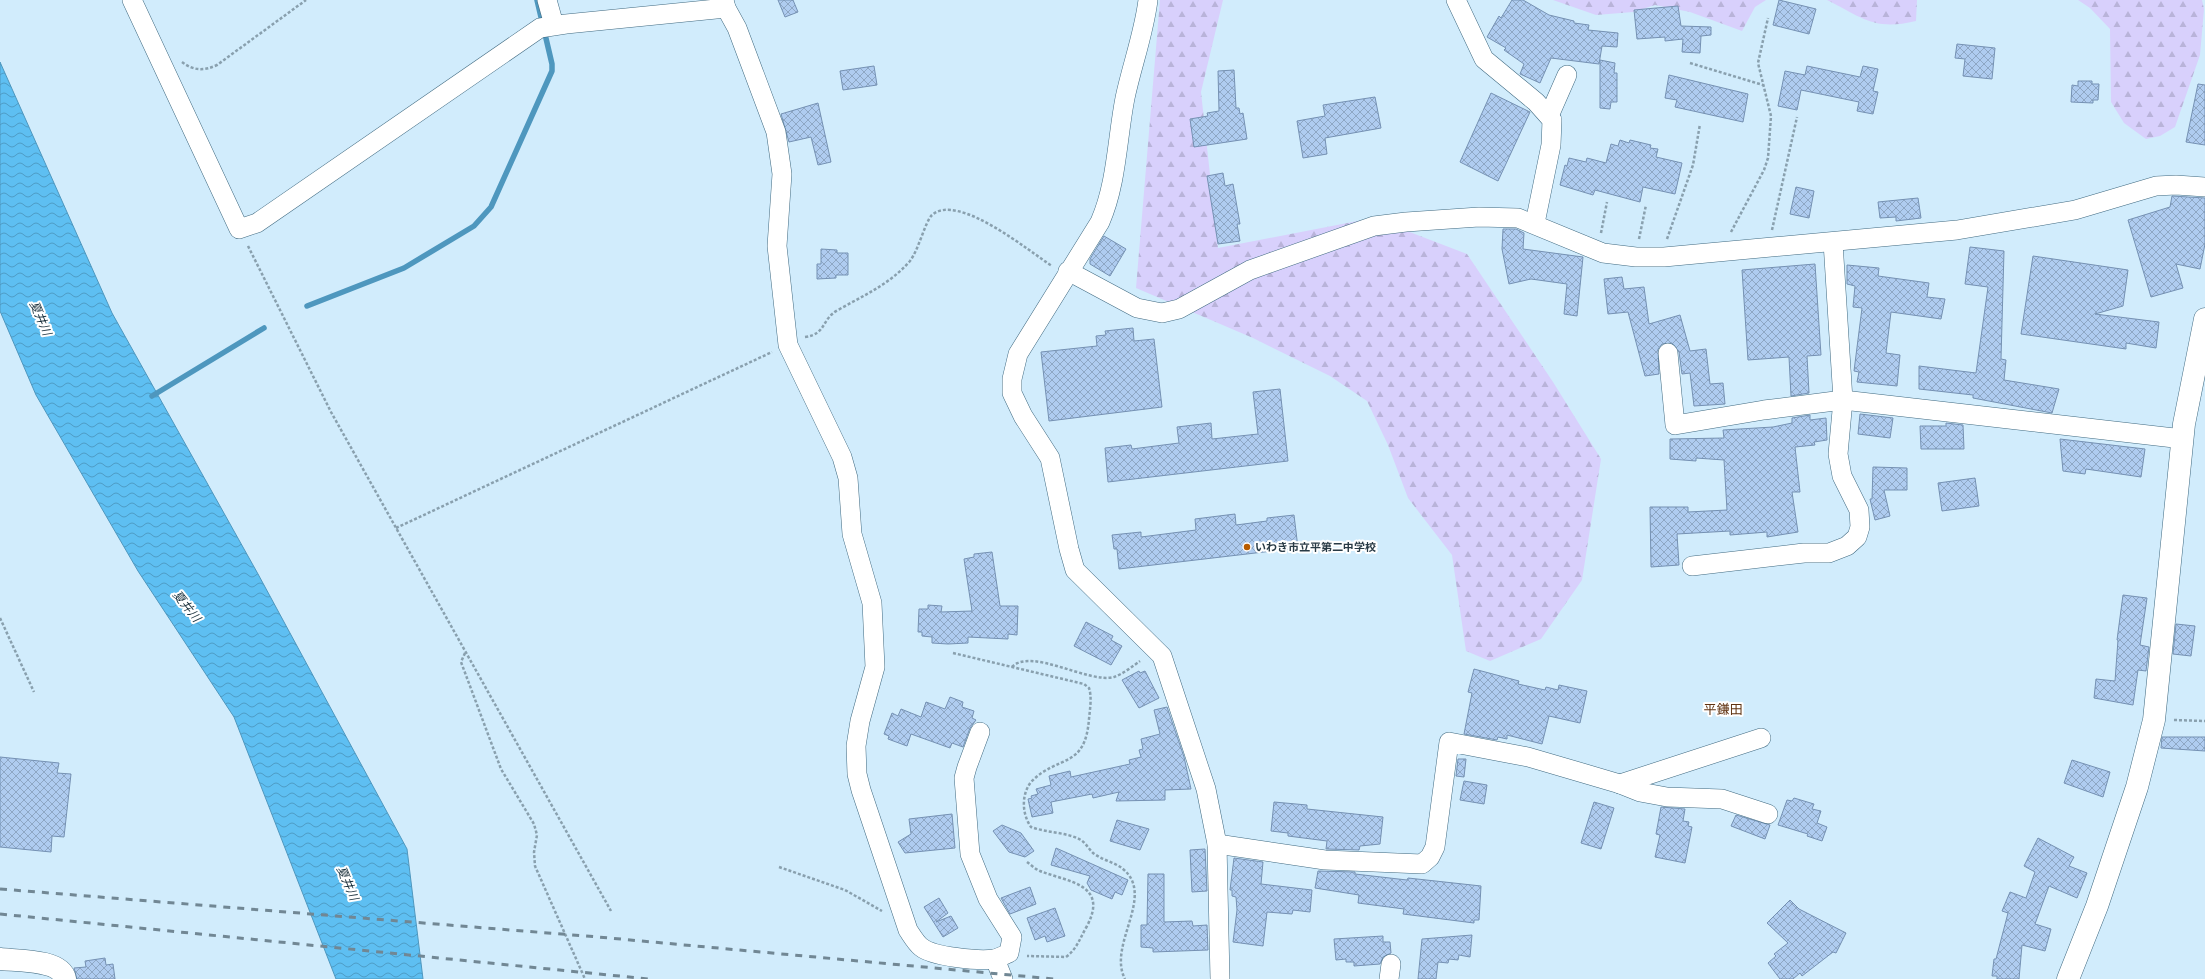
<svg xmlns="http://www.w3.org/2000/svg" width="2205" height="979" font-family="'IBM Plex Sans','Noto Sans JP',sans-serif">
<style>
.forest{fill:url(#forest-firs)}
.water{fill:url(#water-waves);stroke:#4e97be}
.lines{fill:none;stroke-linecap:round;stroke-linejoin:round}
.stream{stroke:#4e97be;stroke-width:5.5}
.building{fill:url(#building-cross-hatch);stroke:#7591b3}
.minor-casing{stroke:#406a81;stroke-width:20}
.tertiary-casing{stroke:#406a81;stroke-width:23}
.path{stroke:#89a0ae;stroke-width:2.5;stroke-dasharray:3 2;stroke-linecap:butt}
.minor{stroke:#fff;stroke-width:19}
.tertiary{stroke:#fff;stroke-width:22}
.rail{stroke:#718794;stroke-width:3;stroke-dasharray:7 7;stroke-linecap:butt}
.poi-dot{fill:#b85c01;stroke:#fff;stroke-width:1.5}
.labels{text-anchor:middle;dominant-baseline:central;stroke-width:4;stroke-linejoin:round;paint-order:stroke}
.poi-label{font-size:11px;font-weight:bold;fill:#283a45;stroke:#fff;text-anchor:start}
.water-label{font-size:12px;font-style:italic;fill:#1c323e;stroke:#fff}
.quarter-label{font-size:13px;fill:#5f3210;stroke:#fff}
</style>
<defs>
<pattern id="forest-firs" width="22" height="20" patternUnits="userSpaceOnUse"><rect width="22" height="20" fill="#d8d0fc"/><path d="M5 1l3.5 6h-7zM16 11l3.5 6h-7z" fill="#b9b3d9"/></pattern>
<pattern id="water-waves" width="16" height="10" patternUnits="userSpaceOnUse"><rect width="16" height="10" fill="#5ebff2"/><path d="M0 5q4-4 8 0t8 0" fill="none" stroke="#4e9cc6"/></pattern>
<pattern id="building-cross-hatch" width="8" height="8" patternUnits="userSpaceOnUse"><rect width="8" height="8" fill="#afccf0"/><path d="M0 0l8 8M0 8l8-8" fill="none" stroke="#8ea7c4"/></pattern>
</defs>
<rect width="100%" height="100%" fill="#d1ecfc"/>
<g class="forest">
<path d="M1160,0H1223L1201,92L1218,248L1373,218L1467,254L1553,382L1601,459L1582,580L1541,639L1490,661L1466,651L1452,555L1408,498L1388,445L1367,401L1330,376L1253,338L1136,288Z"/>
<path d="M1553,0H1766L1755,7L1742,31L1690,12L1655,5L1633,12L1596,15Z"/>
<path d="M1827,0H1917L1916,21C1874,31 1863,18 1827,0Z"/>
<path d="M2078,0H2202L2204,9L2200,55L2175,127L2160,136L2146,139L2124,123L2111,102L2110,29L2090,8Z"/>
</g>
<path class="water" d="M0,62L112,313L258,574L407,849L423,979H336L234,717L138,571L36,395L0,311Z"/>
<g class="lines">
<g class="stream">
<path d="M307,306L404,268L474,226L491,207L552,71V64L537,0"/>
<path d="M152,396L264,328"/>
</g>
</g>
<g class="building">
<path d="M778,0H793L798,12L785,17Z"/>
<path d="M1512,0H1523L1549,15L1574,21V23L1589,25L1588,30L1618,33L1617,47L1602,46L1599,64L1551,58L1540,83L1520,74L1524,64L1504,50L1506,48L1487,37L1499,16L1501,18Z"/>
<path d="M1779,0L1816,9L1809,34L1773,25Z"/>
<path d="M1678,6L1681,26L1711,27V35L1701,36L1700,53L1682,52L1683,39L1665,41V37L1637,39L1634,10Z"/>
<path d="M1957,44L1995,48L1992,79L1963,76L1965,59L1955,58Z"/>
<path d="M1600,60L1615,63L1614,73H1617V102H1611L1610,109L1600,108Z"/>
<path d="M874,66L877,85L843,90L840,71Z"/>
<path d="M1807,66L1860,77L1863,66L1878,69L1873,91L1878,92L1873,114L1857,111L1859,102L1801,90L1797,110L1778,106L1785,71L1805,75Z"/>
<path d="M1234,70L1236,108H1239L1240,114L1243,113L1247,139L1194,147L1190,119L1208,116L1207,113L1219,111L1218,71Z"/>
<path d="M1669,75L1748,94L1743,122L1675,107L1677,100L1665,98Z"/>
<path d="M2078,81H2092V84H2099L2098,100H2093V103L2071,102L2072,85L2078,86Z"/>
<path d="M2198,84L2205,85V145L2186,142Z"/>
<path d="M1491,93L1530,112L1498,181L1460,162Z"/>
<path d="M1375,97L1381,128L1325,138L1327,154L1303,158L1297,121L1325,116L1323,105Z"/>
<path d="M818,103L831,162L818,165L811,137L789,142L781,114Z"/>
<path d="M1620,140L1629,143L1630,140L1651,145L1650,148L1658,149L1656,157L1682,163L1675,194L1643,187L1640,202L1595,190L1593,195L1560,185L1565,165L1567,166L1569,158L1586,162L1587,158L1606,163L1611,144L1618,146Z"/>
<path d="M1223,173L1225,186L1233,184L1240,224H1237L1240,241L1218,244L1207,176Z"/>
<path d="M1796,187L1814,191L1809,218L1790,214Z"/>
<path d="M2172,196L2205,198V244L2200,269L2176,264L2183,288L2151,297L2128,220L2170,207Z"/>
<path d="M1918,198L1921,218L1896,221V217L1880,218L1878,202Z"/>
<path d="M1503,229H1516L1524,233L1523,249L1583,257L1577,316L1564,314L1567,284L1531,279L1509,284L1502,249Z"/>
<path d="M1104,236L1126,249L1110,276L1090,264V259Z"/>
<path d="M1970,247L2004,251L2001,359L2006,360L2004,380L2059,389L2052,413L1973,398V395L1919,389V366L1976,373L1988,287L1965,284Z"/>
<path d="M821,249L837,250V253H848V275H836V278L817,279V264H821Z"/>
<path d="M2033,256L2128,270L2123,306L2095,314L2159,322L2156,348L2126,343V349L2021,334Z"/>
<path d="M1815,264L1821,355L1807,356L1809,393L1791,396L1789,357L1748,360L1742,270Z"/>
<path d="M1847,265L1879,268L1878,276L1929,283L1927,297L1945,299L1941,319L1891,312L1886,353L1900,355L1897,386L1857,382L1859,372L1854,371L1862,308L1853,307L1855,286L1847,284Z"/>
<path d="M1622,277L1624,289L1644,287L1649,324L1680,315L1690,351L1706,349L1710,384L1723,383L1725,404L1694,406L1690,373L1682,374L1679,352L1672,343L1662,344L1658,349L1659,374L1645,376L1628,312L1608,314L1604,279Z"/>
<path d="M1133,328L1134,341L1154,339L1162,407L1049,421L1041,352L1097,346L1096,336L1106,335L1105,331Z"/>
<path d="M1280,389L1288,461L1108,482L1105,448L1131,445L1132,449L1179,443L1177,427L1211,423L1212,439L1258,434L1253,392Z"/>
<path d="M1860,414L1893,418L1890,438L1858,434Z"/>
<path d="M1810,415V420L1826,418L1827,440L1814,442L1815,445L1795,447L1800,492H1792L1798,532L1767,537V532L1730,535V531L1677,534L1679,565L1651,567L1650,507H1688V512L1727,510L1724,460L1696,458V461L1670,459V439L1724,438L1723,430L1773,427L1792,423V418Z"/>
<path d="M1946,423L1963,425L1964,449H1921L1920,426H1946Z"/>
<path d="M2060,439L2145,449L2141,477L2086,469L2085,474L2063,471Z"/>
<path d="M1873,467L1907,468V490H1884L1890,516L1875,520L1870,499H1872Z"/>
<path d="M1975,478L1979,506L1942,511L1938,483Z"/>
<path d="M1235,514L1236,525L1267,521V518L1294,515L1298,548L1119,569L1117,549H1114L1112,535L1141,532V537L1196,530L1195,519Z"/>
<path d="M992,552L1000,606H1018L1017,635L1008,634V639L968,637V643L948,644L932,643V637L922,636V632H918L919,609H928V605L942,606L941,612L972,611L964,559L974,557V554Z"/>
<path d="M2123,595L2147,598L2140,645L2149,647L2146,671L2138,670L2133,705L2094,698L2096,679L2115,681L2118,640H2117Z"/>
<path d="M1086,622L1113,636L1111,640L1122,646L1111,665L1074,646Z"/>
<path d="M2176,624L2195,626L2191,656L2173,654Z"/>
<path d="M1474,669L1519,681L1518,684L1545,690L1546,687L1558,690L1559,685L1587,691L1580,723L1549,716L1542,744L1507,735V739L1498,737L1497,740L1464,734L1472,693L1468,692Z"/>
<path d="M1139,671L1140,673L1145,671L1159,698L1139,708L1122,680Z"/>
<path d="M950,697L963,702L962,707L974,711L972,718L976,720L970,728L963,747L952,743L950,748L911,734L907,746L888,739L889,736L884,734L892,713L898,716L901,709L921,717L926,702L945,709Z"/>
<path d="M1167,707L1184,757L1191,789L1165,790V800L1116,801L1119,792L1093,798L1092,794L1051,802L1053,813L1032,817L1028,799L1032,798L1031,796L1038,794L1036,789L1051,785L1049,776L1070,771L1071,777L1130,764L1129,760L1141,757L1139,750L1143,749L1141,739L1160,734L1154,710Z"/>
<path d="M2162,737H2205V751L2161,748Z"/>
<path d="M0,757L59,763L57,773L71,774L64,837L52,836L51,852L0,847Z"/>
<path d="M1458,759H1466L1464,777L1456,776Z"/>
<path d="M2072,760L2110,772L2103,797L2064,783Z"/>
<path d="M1464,781L1487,785L1484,804L1460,800Z"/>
<path d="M1794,798L1814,804L1812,809L1821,811L1817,823L1827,827L1822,841L1807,836L1808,834L1778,825L1787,800L1792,801Z"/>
<path d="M1274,802L1307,805V809L1383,817L1380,844L1360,846L1359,850L1326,849L1327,841L1288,836V833L1271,831Z"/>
<path d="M1594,802L1614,808L1601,849L1581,843Z"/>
<path d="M1661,807L1685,809L1683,821L1689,822L1688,826L1692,827L1685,863L1655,857L1660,835L1656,834Z"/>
<path d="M952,814L955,848L905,853L898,842L911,834L909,819Z"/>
<path d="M1736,815L1770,825L1765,839L1731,826Z"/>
<path d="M1117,820L1149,829L1140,850L1110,841Z"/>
<path d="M1002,825L1021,833L1034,851L1025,857L1009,852L993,831Z"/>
<path d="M2038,838L2074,857L2069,866L2087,873L2077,898L2049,886L2035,924L2051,929L2045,951L2022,945L2019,979H1997V976H1992L1994,959H1996L2008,913L2002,911L2010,892L2026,898L2035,872L2024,866Z"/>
<path d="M1056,848L1128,880L1122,895L1115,892L1112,899L1091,890L1087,883L1090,876L1051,865Z"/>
<path d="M1205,849L1207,891L1192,892L1190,850Z"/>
<path d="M1234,858L1263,862L1261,884L1312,890L1310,912L1293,910L1292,914L1267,912L1263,946L1233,942L1237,910L1236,897L1232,896V890H1230Z"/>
<path d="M1318,871L1355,872V874L1407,880L1408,878L1481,886L1479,920H1474V923L1403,914L1404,909L1358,903L1359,895L1315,888Z"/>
<path d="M1148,874H1164V922L1192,921L1193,926L1207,925L1208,950L1153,952V948L1141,947V925H1147Z"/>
<path d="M1030,887L1036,904L1010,914L1001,898Z"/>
<path d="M939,898L948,913L936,922L951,916L958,928L943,937L924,907Z"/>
<path d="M1790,900L1799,909L1846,933L1836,953L1833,952L1802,976L1800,973L1793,979H1780L1768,963L1776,956L1774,954L1788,943L1767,923Z"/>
<path d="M1055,908L1065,936L1047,942L1045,936L1035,940L1027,918Z"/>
<path d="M1472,935L1470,957L1459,955L1458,960L1449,959L1448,963L1438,962L1436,979H1418L1422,939Z"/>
<path d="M1383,936V942H1390L1391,953L1383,957L1380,964L1354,966V962H1346V959L1336,960L1334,939Z"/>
<path d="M105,958L106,965L113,964L115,979H77L74,968L86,967L85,961Z"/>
</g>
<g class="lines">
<defs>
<g id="minor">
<path d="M132,0L239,229L257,223L540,28L566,24L726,8"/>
<path d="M547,0L554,25"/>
<path d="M724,0L726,8L737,28L776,132L782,174L777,246L788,345L842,457L848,478L852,534L872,603L875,667L860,721L856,746L857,774L861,790L908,930C912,936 916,943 921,947C933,957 979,961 994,959C999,958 1004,955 1009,953L1012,937L988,899L970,854L964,778L967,767L980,732"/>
<path d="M1148,0C1144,33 1132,65 1125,98C1117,139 1117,183 1100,222L1018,354L1012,379V393L1023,416L1050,458L1069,549L1075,570L1162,656L1206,789L1217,844L1220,979"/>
<path d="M1456,0L1484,59L1536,102L1552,120L1551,145L1535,223"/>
<path d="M1549,116L1567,75"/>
<path d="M1068,271L1137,308L1162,313L1179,309L1250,270L1374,226L1406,222L1479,217L1518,218L1603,253L1636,257H1664L1957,230L2075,210L2156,186L2176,185L2205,187"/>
<path d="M1668,353L1675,425L1764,410L1843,400L2183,439"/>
<path d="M1692,566L1804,553H1829L1847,546L1857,537L1860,527L1859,510L1842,476L1838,454L1843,400L1833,242"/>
<path d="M1620,784L1761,738"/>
<path d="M1217,844L1325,860L1422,864L1430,857L1435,847L1449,742L1528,757L1620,784L1640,792L1667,797L1722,799L1768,814"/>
<path d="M995,959L1003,979"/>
<path d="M1389,979L1391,964"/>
</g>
<g id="tertiary">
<path d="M0,959C16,961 61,959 65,979"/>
<path d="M2068,979L2097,906L2137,787L2154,720L2184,424L2205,319"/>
</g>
</defs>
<use href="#minor" class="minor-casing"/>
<use href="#tertiary" class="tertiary-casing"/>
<g class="path">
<path d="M182,62C194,71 204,71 217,65L306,0"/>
<path d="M1690,63L1763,85"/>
<path d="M1772,230L1797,117"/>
<path d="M1731,232L1764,170L1768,158L1771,116L1758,63L1768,18"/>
<path d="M1601,233L1607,202"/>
<path d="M1639,239L1646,205"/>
<path d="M1667,239L1693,165L1700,124"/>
<path d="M248,246L331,412L611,911"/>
<path d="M805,337C827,334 821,319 838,310C864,295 889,285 910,261C919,249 925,222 932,215C958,192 1030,252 1052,266"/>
<path d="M396,528L772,352"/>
<path d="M0,618L34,692"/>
<path d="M465,653L461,662L501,769L534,824L537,835L534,852L535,866L585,979"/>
<path d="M953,653L1084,684L1089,688C1092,697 1090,709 1089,719C1085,770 1058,754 1031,782C1021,795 1022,814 1031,827C1047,833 1067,832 1081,840C1087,844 1090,852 1096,855C1105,861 1116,863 1123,869C1156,896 1107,945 1125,979"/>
<path d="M1012,667C1031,647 1089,684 1114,677C1123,674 1133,666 1140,661"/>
<path d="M2174,720L2205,721"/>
<path d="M1027,862C1031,865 1035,869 1040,871C1068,882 1109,884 1087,926C1080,938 1077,949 1066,957L1027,956"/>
<path d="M779,867L845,890L882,911"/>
</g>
<use href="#minor" class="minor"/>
<use href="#tertiary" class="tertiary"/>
<g class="rail">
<path d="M0,889L598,937L1054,979"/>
<path d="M0,914L649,979"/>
</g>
</g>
<circle class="poi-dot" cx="1247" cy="547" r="4"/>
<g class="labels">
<g class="poi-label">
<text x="1255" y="547">いわき市立平第二中学校</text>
</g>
<g class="water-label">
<text transform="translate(41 318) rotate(67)">夏井川</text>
<text transform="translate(187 606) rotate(51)">夏井川</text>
<text transform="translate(348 883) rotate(67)">夏井川</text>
</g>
<g class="quarter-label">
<text x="1723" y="709">平鎌田</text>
</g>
</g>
</svg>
